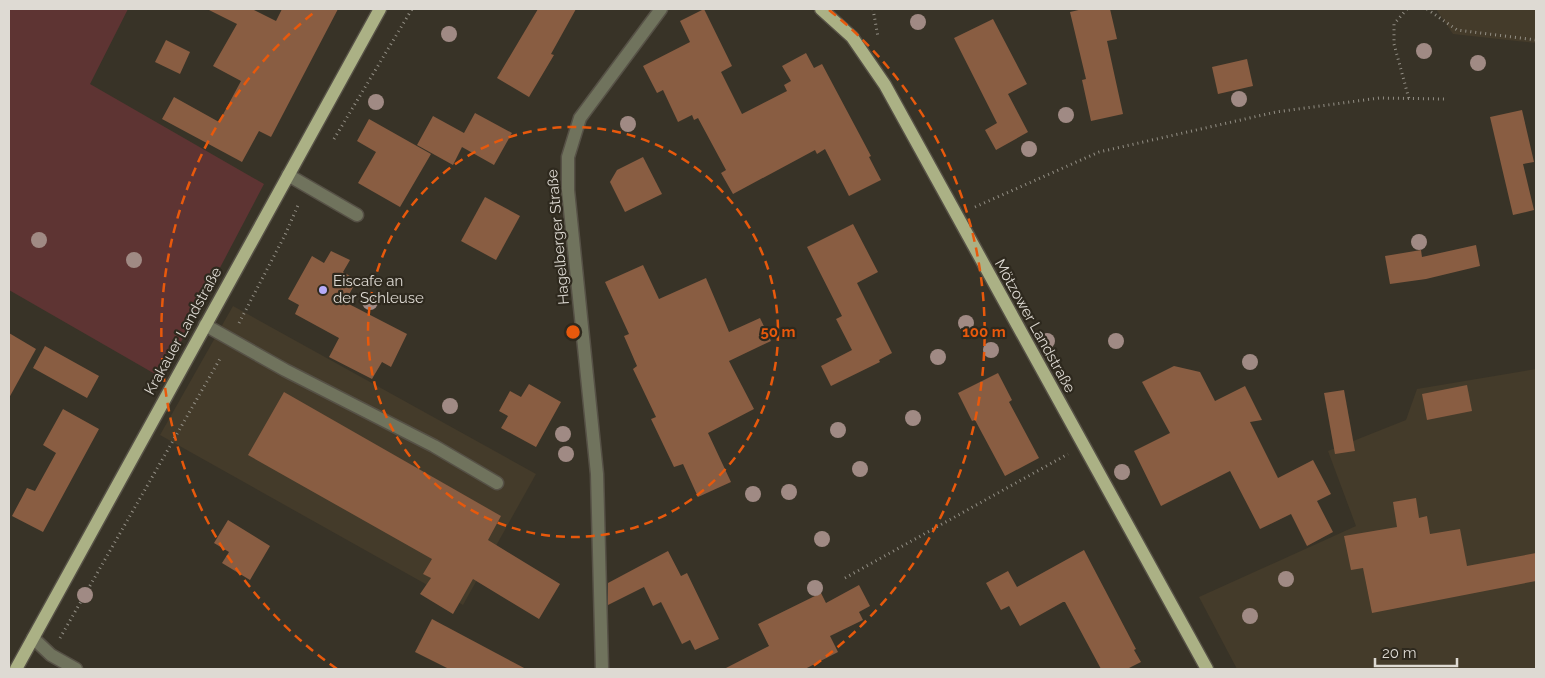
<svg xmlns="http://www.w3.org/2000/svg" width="1545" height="678" font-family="Raleway,sans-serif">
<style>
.built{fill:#443b2a}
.green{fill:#5e3433}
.building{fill:#895d42}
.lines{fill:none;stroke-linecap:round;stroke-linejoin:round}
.minor-casing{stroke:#565146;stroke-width:15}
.major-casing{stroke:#565146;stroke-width:15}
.path{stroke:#938f85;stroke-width:3;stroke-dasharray:1 4;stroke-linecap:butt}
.minor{stroke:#70735d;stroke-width:12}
.major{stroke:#abb185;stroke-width:12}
.tree{fill:#a08a84}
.ring{fill:none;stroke:#e8590c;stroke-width:2.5;stroke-dasharray:9 6}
.poi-dot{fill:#b6acf8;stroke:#2e291e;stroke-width:2}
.labels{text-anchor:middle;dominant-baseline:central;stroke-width:4.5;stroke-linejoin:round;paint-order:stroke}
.street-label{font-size:15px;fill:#dedad3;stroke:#2e291e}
.poi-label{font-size:15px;fill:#dedad3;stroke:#2e291e;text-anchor:start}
.centre{fill:#e8590c;stroke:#2e291e;stroke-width:2.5}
.ring-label{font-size:15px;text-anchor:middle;font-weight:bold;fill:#e8590c;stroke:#2e291e;stroke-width:4.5;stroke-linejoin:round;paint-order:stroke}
</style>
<rect width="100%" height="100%" fill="#383327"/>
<g class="built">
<path d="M1436,9H1536V43L1453,34Z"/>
<path d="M233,306L536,474L463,605L160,435Z"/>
<path d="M1536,369V669H1237L1199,597L1356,526L1328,451L1406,420L1417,389Z"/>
</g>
<path class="green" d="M9,9H128L90,84L264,184L162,378L9,290Z"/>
<g class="building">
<path d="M207,9H252L276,21L282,9H338L271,137L259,131L242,162L162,119L174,97L219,122L241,81L213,66L237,24Z"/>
<path d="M538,9H576L551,54L554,55L529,97L497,78Z"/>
<path d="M704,9L732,66L721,72L742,114L787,91L784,85L791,81L782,66L806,53L814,68L822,64L871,156L869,157L881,180L849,196L825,149L817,154L815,150L733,194L721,173L726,170L698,118L694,120L692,115L678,122L663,90L657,93L643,66L690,42L680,21Z"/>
<path d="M1083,9H1110L1117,39L1107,41L1123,114L1091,121L1082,80L1086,79L1070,12Z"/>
<path d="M993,19L1027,84L1008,94L1028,132L996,150L985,130L997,123L954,38Z"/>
<path d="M166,40L190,52L180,74L155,62Z"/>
<path d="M1247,59L1253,86L1218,94L1212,67Z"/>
<path d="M1522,110L1534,162L1523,164L1534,210L1513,215L1490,117Z"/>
<path d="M475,113L512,133L494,165L462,147L453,165L417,145L433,116L464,133Z"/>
<path d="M369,119L431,154L400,207L358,183L376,152L357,141Z"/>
<path d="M643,157L662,194L625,212L610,182L617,170Z"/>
<path d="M485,197L520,216L496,260L461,241Z"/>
<path d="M853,224L878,272L857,283L892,353L879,360L880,362L831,386L821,366L852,350L836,319L842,316L807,247Z"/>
<path d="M1476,245L1480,266L1426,279L1390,284L1385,256L1421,250L1422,257Z"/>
<path d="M331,251L350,260L343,272L357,280L345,302L407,334L391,367L382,362L372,379L329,357L339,338L295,314L299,305L288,299L312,256L324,263Z"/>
<path d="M643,265L659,299L706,278L729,332L760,318L771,341L729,361L754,409L708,433L731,482L698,497L683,464L674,467L651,419L656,417L633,369L637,366L624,336L629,334L605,282Z"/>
<path d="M9,333L36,349L9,398Z"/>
<path d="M45,346L99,376L87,398L33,368Z"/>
<path d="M1174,366L1200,372L1215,401L1245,386L1262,420L1250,422L1278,478L1313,460L1331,494L1317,501L1333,532L1307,546L1291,514L1260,529L1230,471L1161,506L1134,451L1170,433L1142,382Z"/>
<path d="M998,373L1012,400L1009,402L1039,458L1005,476L975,420L972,421L958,393Z"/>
<path d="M529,384L561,402L536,447L501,428L508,416L499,411L510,391L521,397Z"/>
<path d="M1467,385L1472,411L1427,420L1422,394Z"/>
<path d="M1344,390L1355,451L1335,454L1324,393Z"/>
<path d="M284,392L501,516L488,540L560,584L539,619L473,579L453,614L420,594L431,578L423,574L432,559L248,455Z"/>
<path d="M63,409L99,429L43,532L12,516L27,488L35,491L56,453L43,445Z"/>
<path d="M1416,498L1419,518L1427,516L1430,534L1460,529L1467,566L1536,553V581L1372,613L1363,568L1351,570L1344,536L1397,527L1393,502Z"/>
<path d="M228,520L270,546L250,580L222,563L229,552L214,543Z"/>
<path d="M1084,550L1136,649L1134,650L1141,662L1127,669H1101L1065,602H1063L1020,626L1009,606L1001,610L986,583L1008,571L1017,587Z"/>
<path d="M668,551L681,576L687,573L719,639L695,650L690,640L682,644L661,602L653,606L644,587L608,605V583Z"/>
<path d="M859,585L870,606L859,612L863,620L830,636L838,652L805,669H724L769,646L758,624L821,593L826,603Z"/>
<path d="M432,619L526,669H449L415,652Z"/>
</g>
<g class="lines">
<defs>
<g id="minor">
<path d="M288,175L357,215"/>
<path d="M205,325L285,370L434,446L497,483"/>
<path d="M33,638L51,655L76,669"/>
<path d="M602,669L597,474L568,190V157L580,118L661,9"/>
</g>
<g id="major">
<path d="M821,9L852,37L885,85L1207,669"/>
<path d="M16,669L380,9"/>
</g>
</defs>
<use href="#minor" class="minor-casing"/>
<use href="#major" class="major-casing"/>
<g class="path">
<path d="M873,9L878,37"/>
<path d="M1407,9L1394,24V44L1409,99"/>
<path d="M1427,9L1457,30L1536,40"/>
<path d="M334,139L412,9"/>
<path d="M975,207L1099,152L1276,112L1379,98L1445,99"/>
<path d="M239,323L285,235L299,203"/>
<path d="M845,578L1068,454"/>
<path d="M60,638L221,357"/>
</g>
<use href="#minor" class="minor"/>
<use href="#major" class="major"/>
</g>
<g class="tree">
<circle cx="918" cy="22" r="8"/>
<circle cx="449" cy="34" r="8"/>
<circle cx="1424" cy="51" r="8"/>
<circle cx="1478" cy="63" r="8"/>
<circle cx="1239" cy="99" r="8"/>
<circle cx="376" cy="102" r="8"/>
<circle cx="1066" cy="115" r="8"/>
<circle cx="628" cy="124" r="8"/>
<circle cx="1029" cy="149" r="8"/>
<circle cx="39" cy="240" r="8"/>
<circle cx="1419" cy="242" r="8"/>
<circle cx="134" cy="260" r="8"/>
<circle cx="370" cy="302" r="8"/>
<circle cx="966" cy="323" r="8"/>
<circle cx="1047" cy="341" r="8"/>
<circle cx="1116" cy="341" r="8"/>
<circle cx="991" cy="350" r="8"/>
<circle cx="938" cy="357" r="8"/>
<circle cx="1250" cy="362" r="8"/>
<circle cx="450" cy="406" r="8"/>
<circle cx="913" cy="418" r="8"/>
<circle cx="838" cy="430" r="8"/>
<circle cx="563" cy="434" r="8"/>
<circle cx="566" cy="454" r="8"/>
<circle cx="860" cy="469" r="8"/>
<circle cx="1122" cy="472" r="8"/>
<circle cx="789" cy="492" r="8"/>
<circle cx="753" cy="494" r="8"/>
<circle cx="822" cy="539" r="8"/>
<circle cx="1286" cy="579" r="8"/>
<circle cx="815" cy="588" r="8"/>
<circle cx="85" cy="595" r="8"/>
<circle cx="1250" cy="616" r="8"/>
</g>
<g class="ring">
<circle cx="573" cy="332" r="205"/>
<path d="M337 669A411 411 0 0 1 317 10M829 10A411 411 0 0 1 809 669"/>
</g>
<circle class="poi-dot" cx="323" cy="290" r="5"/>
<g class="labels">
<g class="street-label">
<text transform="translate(558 237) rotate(-95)">Hagelberger Straße</text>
<text transform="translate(1035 326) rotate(61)">Mötzower Landstraße</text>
<text transform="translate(183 331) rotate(-61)">Krakauer Landstraße</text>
</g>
<g class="poi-label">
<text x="333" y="281">Eiscafe an<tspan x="333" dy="17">der Schleuse</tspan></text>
</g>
</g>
<circle cx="573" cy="332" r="8" class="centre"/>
<g class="ring-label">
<text x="778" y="337">50 m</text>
<text x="984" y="337">100 m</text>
</g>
<rect width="1545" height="678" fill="none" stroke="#dedad3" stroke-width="20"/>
<path d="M1375 658v8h82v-8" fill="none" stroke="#dedad3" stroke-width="2.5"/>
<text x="1382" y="658" font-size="15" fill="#dedad3" stroke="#2e291e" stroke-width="4" paint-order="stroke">20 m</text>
</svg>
